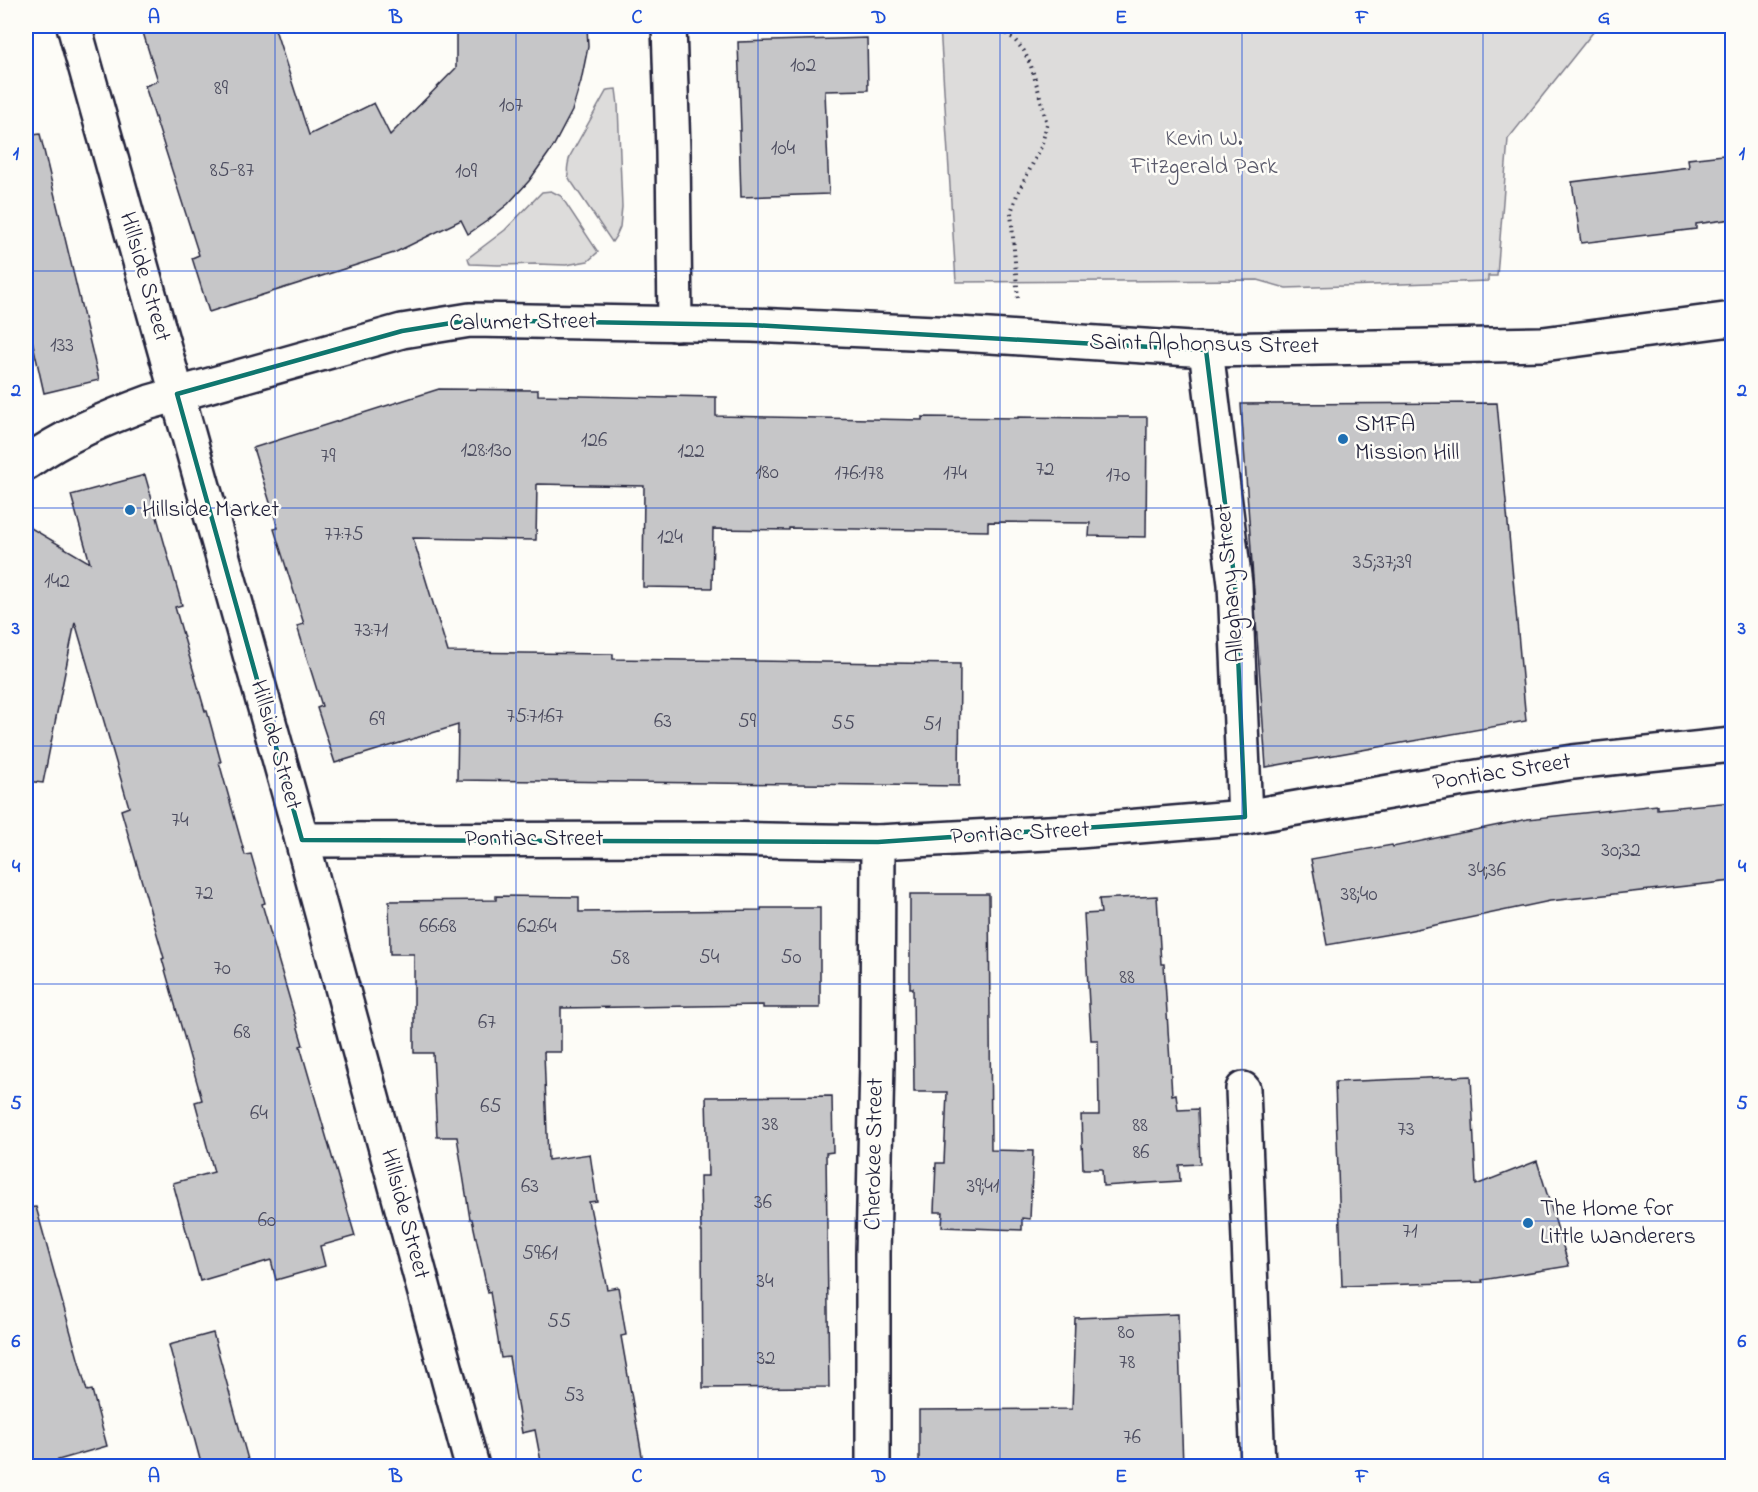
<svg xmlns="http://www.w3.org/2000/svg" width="1758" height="1492" font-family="'Indie Flower',sans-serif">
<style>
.green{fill:#dddcdb;stroke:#807f8b;stroke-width:1.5}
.building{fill:#c6c6c8;stroke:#22223b;stroke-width:1.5}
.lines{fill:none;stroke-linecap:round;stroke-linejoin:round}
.street-casing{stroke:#22223b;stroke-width:38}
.path{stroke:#22223b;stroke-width:4;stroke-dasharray:1.5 4.5;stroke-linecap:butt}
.street{stroke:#fdfcf7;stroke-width:33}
.marked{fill:none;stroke:#0f766e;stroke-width:4.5;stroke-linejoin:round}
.grid{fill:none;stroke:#1d4ed8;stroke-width:1.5;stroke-opacity:0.55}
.poi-dot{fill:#1f6fb2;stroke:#fdfcf7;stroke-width:2}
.labels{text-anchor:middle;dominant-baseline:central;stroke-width:5;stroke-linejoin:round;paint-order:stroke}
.number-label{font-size:21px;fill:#4b4b5e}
.park-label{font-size:24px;fill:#5a5a6b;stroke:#fdfcf7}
.street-label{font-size:24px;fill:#22223b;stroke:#fdfcf7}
.poi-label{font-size:24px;fill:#22223b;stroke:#fdfcf7;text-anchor:start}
.neatline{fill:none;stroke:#1d4ed8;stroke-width:2}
.grid-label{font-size:20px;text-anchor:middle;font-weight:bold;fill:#1d4ed8}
</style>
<rect width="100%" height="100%" fill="#fdfcf7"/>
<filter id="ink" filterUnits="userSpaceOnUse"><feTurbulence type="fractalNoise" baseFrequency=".0167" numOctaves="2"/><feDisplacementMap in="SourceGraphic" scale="12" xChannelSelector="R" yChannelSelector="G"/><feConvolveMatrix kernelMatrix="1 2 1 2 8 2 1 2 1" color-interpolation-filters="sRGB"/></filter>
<g filter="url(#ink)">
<g class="green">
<path d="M940,26H1598L1508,139L1497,276H1488V281L1286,288L1258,280L956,282Z"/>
<path d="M616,89L618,105L622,207L620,227L616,236L612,242L573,184C565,175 567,167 570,156L607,90Z"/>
<path d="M551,191L561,196L598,252L588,261L566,265L536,264L498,265L470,264L468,258L505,230L542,192Z"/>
</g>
<g class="building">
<path d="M141,26H274L309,135L374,103L390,135L456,68V26H587L588,47L581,81L572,111L553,147L529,181L508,204L487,221L468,234L461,220L394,253L209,312L192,258L199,255L145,86L158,81Z"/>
<path d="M867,38L868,90L825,91L829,194L741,197L739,131H741L738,42Z"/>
<path d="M40,134L99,380L44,393L26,313V136Z"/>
<path d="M1732,154V219L1696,224V229L1581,243L1572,182L1689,167L1688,159Z"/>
<path d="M439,389L538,390V395L667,398V396L716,397V416L922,420V417L1018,418V417L1091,418V417H1147L1146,537L1089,536L1090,523L988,522V531L789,528V530L713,529L712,588L643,587L644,486L537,484L536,540L413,538L448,652L613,654V659L960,664L959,786L457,780L458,725L335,763L317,708L322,706L297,626L304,624L274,529L278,528L253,448Z"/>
<path d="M1497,403L1526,721L1266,767L1241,404Z"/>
<path d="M145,475L182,605L175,607L205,711H207L221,762H219L245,855L251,854L265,903L262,904L303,1045L300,1046L355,1236L320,1246L325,1266L276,1280L271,1260L200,1281L173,1183L214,1172L195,1102L202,1100L162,959L164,958L121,810L129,807L75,622L43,783L26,781V525L90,563L71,495Z"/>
<path d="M1732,802V881L1550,901L1407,931L1327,945L1311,859L1392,845L1393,847L1528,819L1657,805V809Z"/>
<path d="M910,894H989L991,1150L1033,1151L1030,1219L1022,1218V1230L942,1227L943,1212H934L936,1163H944L947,1092H914L913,988H910Z"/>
<path d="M496,896L579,897V912L761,910V908H820V1008H763V1005L561,1008V1052H544L548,1160L590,1154L597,1201L589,1202L607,1289L618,1287L626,1335L621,1336L644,1467H542L535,1430L522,1433L509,1357L501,1358L490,1292L488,1293L472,1219H470L457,1137H437L433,1053H414V954H390L389,901L496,900Z"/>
<path d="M1157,896L1161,964H1164L1172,1095L1176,1094L1178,1110L1198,1109L1200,1164L1179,1165L1180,1181L1103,1186L1102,1169H1083L1081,1115H1099L1098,1040H1091L1084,914L1101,913L1099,899Z"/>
<path d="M1471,1076L1476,1185L1537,1161L1569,1266L1482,1280L1483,1282L1342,1286L1335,1082Z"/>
<path d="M832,1096L833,1152L826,1153L829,1387L703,1388L702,1232H701L700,1176H708L706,1097Z"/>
<path d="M36,1207L87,1391L92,1390L107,1446L34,1467H26V1208Z"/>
<path d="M1178,1314L1183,1467H919V1410L1072,1409L1075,1318Z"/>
<path d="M213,1333L250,1467H202L169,1345Z"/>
</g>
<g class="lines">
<defs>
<g id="street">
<path d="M74,26L302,840L472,1466"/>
<path d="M669,26L673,151L675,324"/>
<path d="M1206,350L1235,584L1245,817"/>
<path d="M26,463C64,436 106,418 150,402L402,331L470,320L752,325L958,334L1206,350L1543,344L1732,319"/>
<path d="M302,840L714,839L878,842L1067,832L1245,817L1458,780L1573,762L1732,745"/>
<path d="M1243,1089L1258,1466"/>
<path d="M873,1466V1254L877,1060L878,842"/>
</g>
</defs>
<use href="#street" class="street-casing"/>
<path class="path" d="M997,26L1014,39L1024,51L1031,66L1038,89L1047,124L1041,147L1017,195L1011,212L1018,299"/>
<use href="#street" class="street"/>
</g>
</g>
<path class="marked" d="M470,320L752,325L1206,350L1235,584L1245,817L878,842L302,840L177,394L402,331Z"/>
<path class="grid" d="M275,26V1466M516,26V1466M758,26V1466M1000,26V1466M1242,26V1466M1483,26V1466M26,271H1732M26,508H1732M26,746H1732M26,984H1732M26,1221H1732"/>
<g class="poi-dot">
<circle cx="1343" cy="439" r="6"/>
<circle cx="130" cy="510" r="6"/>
<circle cx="1528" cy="1223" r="6"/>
</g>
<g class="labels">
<g class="number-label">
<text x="803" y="66">102</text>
<text x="221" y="89">89</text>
<text x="511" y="106">107</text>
<text x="783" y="149">104</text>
<text x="232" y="171">85-87</text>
<text x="466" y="172">109</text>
<text x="62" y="346">133</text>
<text x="594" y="441">126</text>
<text x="486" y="451">128:130</text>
<text x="691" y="452">122</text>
<text x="328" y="457">79</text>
<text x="1045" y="470">72</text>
<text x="767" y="473">180</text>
<text x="859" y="474">176:178</text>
<text x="955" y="474">174</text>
<text x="1118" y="476">170</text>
<text x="344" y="535">77:75</text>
<text x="670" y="538">124</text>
<text x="1382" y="563">35;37;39</text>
<text x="57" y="582">142</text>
<text x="371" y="631">73:71</text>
<text x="535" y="717">75:71:67</text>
<text x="377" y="720">69</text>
<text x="663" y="722">63</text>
<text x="747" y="722">59</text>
<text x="843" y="724">55</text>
<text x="932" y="725">51</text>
<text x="180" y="821">74</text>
<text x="1621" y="851">30;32</text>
<text x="1487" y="871">34;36</text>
<text x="204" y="894">72</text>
<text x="1359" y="895">38;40</text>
<text x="438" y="927">66:68</text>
<text x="537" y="927">62:64</text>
<text x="709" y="958">54</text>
<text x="791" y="958">50</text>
<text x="620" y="959">58</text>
<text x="222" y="969">70</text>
<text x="1127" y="978">88</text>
<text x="487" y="1023">67</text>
<text x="242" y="1033">68</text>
<text x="491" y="1107">65</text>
<text x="259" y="1114">64</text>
<text x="770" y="1125">38</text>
<text x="1140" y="1126">88</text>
<text x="1406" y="1130">73</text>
<text x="1141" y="1153">86</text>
<text x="530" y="1187">63</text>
<text x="983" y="1187">39;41</text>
<text x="763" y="1203">36</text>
<text x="267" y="1221">60</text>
<text x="1410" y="1232">71</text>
<text x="540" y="1254">59:61</text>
<text x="765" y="1282">34</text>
<text x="559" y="1322">55</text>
<text x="1126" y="1333">80</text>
<text x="766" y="1359">32</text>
<text x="1127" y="1363">78</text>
<text x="574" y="1396">53</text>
<text x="1132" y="1438">76</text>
</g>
<g class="park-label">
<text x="1204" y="139">Kevin W.<tspan x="1204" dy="28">Fitzgerald Park</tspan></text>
</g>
<g class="street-label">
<text transform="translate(144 277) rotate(74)">Hillside Street</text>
<text transform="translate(523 323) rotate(-1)">Calumet Street</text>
<text transform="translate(1204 345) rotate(1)">Saint Alphonsus Street</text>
<text transform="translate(1231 583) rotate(-95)">Alleghany Street</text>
<text transform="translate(275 745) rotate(74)">Hillside Street</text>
<text transform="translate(1502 773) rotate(-9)">Pontiac Street</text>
<text transform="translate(1020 834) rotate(-3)">Pontiac Street</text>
<text x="534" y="839">Pontiac Street</text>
<text transform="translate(875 1154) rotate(-89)">Cherokee Street</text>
<text transform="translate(404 1214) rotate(75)">Hillside Street</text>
</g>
<g class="poi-label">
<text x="1355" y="425">SMFA<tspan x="1355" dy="28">Mission Hill</tspan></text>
<text x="142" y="510">Hillside Market</text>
<text x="1540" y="1209">The Home for<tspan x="1540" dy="28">Little Wanderers</tspan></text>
</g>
</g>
<rect width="1758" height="1492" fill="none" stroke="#fdfcf7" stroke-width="66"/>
<rect x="33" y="33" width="1692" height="1426" class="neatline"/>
<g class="grid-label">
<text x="154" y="23">A</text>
<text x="396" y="23">B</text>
<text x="637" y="23">C</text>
<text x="879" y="23">D</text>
<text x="1121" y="23">E</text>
<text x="1362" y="23">F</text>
<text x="1604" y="23">G</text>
<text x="16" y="159">1</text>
<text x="1742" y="159">1</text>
<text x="16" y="396">2</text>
<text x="1742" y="396">2</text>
<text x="16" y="634">3</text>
<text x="1742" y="634">3</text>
<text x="16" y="872">4</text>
<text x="1742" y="872">4</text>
<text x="16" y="1109">5</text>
<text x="1742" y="1109">5</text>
<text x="16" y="1347">6</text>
<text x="1742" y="1347">6</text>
<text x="154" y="1482">A</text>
<text x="396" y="1482">B</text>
<text x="637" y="1482">C</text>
<text x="879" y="1482">D</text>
<text x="1121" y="1482">E</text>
<text x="1362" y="1482">F</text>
<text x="1604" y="1482">G</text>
</g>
</svg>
